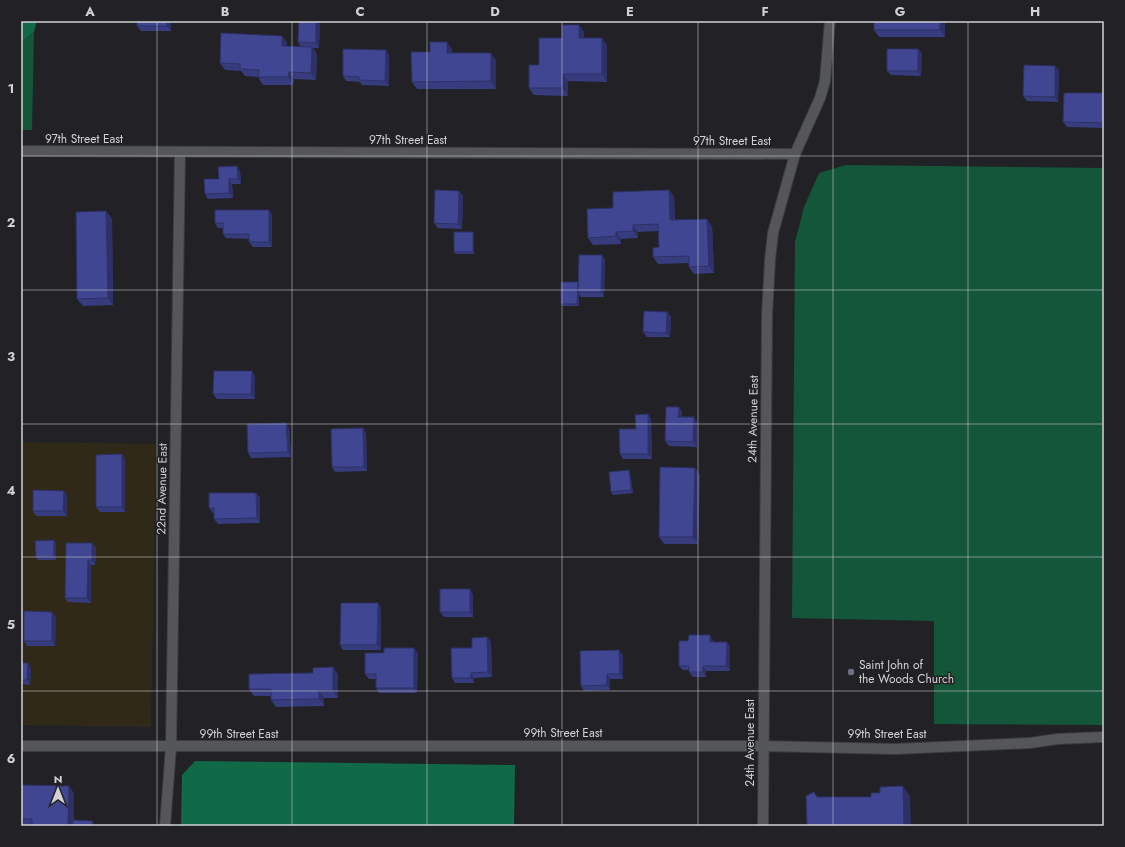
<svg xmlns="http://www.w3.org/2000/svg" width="1125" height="847" font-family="Jost,sans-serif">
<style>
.industrial{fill:#312918}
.green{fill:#13563a}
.forest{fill:#106a47}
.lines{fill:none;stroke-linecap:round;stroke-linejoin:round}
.lane-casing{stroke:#3b3c3e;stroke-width:12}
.street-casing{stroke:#3b3c3e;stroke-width:12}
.secondary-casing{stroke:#3b3c3e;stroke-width:12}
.lane{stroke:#55565a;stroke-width:10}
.street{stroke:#55565a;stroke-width:10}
.secondary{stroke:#55565a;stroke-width:10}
.wall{fill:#373c7e}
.shaded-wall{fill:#2d3166}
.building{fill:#404692;stroke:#2d3166}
.grid{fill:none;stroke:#d1d2d4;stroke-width:1;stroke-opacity:0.55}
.worship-dot{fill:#6b7280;stroke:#222226;stroke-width:1.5}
.labels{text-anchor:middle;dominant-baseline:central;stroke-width:3;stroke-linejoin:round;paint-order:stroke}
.street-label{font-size:12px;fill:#d1d2d4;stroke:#222226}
.poi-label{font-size:12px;fill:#d1d2d4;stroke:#222226;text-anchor:start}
.neatline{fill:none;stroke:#d1d2d4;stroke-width:1.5}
.grid-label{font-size:13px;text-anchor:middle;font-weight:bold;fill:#d1d2d4}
</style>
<rect width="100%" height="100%" fill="#222226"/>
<path class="industrial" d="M21,442L156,444L151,727L21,725Z"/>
<g class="green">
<path d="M34,32L32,130H21V42Z"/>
<path d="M846,165L1104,168V725L934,724V621L792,618L795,242L804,207L819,173Z"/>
</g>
<g class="forest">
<path d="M21,21H37L34,32L21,42Z"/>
<path d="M195,761L515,765L514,826H181L182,775Z"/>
</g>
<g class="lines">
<defs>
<path id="lane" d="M1030,743L1057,739L1104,737"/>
<g id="street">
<path d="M21,151L795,154"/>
<path d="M762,746L895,749L1030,743"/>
<path d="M165,826L171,747L180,152"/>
</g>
<g id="secondary">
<path d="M21,746H762"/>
<path d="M763,826L767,315L770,260L773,233L795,154L820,98L825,81L830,21"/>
</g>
</defs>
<use href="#lane" class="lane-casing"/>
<use href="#street" class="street-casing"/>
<use href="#secondary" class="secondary-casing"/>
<use href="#lane" class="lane"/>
<use href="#street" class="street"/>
<use href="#secondary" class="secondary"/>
</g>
<g class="wall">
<path d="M171,21V31H141L137,26Z"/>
<path d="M299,21H320L319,48H313L317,54L316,80L294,79L293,85H263L258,77L245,76L241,71L225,70L220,63L282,36L287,43V46L301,47L298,42Z"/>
<path d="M874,21H945V37H879L874,30Z"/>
<path d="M579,25L584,32V38L607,45V82L568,81V96L534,95L529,88L539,65L562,38Z"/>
<path d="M452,49V53L496,60V89H417L412,82L430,52Z"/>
<path d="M918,49L922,54L921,76L891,75L887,71Z"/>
<path d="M386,50L389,55V86L362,85L360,82L346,81L343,76Z"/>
<path d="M1059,70L1058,102L1027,101L1023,96Z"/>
<path d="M1104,93V128L1067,127L1063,122Z"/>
<path d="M240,171L241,184H232L233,198L208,199L205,194L219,179Z"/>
<path d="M669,190L674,197L675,220L712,226L714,273L694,274L689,267V263L658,264L653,257L659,247V231L638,232V238L621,239V244L593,245L588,238L613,208Z"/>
<path d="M459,191L463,196L462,229L438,228L434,223Z"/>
<path d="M106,211L112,219L113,305L83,306L77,299Z"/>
<path d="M272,215V247H253L249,242V239L226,238L223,234V228H218L215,223Z"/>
<path d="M474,234V254H456L454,252Z"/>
<path d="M602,255L605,260L604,297H581L579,294V306H563L561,304Z"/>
<path d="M667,312L671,317L670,337H647L643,332Z"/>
<path d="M255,376V399H217L213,394Z"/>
<path d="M679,407L682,412V417L697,422V447L669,446L665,441Z"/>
<path d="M648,414L651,419L652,459H623L620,454L636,429Z"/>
<path d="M286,423L289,428L291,457L251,458L248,453Z"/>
<path d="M363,428L366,433L367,471L335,472L332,467Z"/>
<path d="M122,454L125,459V512H100L96,507Z"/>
<path d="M630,473L633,493L613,495L611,492Z"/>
<path d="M700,475L698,544H664L659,537Z"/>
<path d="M64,491L67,496V516H36L33,511Z"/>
<path d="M256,493L260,498V523L218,524L214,519V513H213L209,508Z"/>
<path d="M56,543V560H38L36,558Z"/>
<path d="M92,543L96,548L95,565H91V603L68,602L65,598Z"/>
<path d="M473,594V617H444L440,612Z"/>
<path d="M381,608V650H343L340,645Z"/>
<path d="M56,617L55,646H27L24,641Z"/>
<path d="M487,637L491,642L492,677L474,678V683H455L452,678L472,648Z"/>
<path d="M713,640V642H727L730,647V671H706V677H693L689,672V670H683L679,666Z"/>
<path d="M418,653L417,693H379L376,688V679H369L365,674Z"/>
<path d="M623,655V679H610V690L584,691L581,686Z"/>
<path d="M21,663L31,668L30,685L21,684Z"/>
<path d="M333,667L338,675V698H324V706L276,707L271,700V696H254L249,689Z"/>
<path d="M21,785L74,793V820L94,823V826H21Z"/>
</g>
<g class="shaded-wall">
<path d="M167,21H171V31L167,26Z"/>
<path d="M316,21H320L319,48L316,43Z"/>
<path d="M940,21H945V37L940,30Z"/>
<path d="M579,25L584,32V45L579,38Z"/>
<path d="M282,36L287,43V53L282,46Z"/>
<path d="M602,38L607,45V82L602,74Z"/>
<path d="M447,42L452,49V60L447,53Z"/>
<path d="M312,47L317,54L316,80L311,73Z"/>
<path d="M918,49L922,54L921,76L918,71Z"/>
<path d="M386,50L389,55V86L385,81Z"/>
<path d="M491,53L496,60V89L491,81Z"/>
<path d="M1055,66L1059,70L1058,102L1055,97Z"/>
<path d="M289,72L294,79L293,85L288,77Z"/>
<path d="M563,74L568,81V96L563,88Z"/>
<path d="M237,166L240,171L241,184L238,179Z"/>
<path d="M229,179L232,184L233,198L229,193Z"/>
<path d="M669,190L674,197L675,228L670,220Z"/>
<path d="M459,191L463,196L462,229L458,224Z"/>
<path d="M269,210L272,215V247L269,242Z"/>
<path d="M106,211L112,219L113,305L108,298Z"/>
<path d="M707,219L712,226L714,273L709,266Z"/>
<path d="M633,225L638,232V238L633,231Z"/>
<path d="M473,232L474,234V254L473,252Z"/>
<path d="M616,232L621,239V244L616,236Z"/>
<path d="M602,255L605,260L604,297L601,292Z"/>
<path d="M578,282V292L579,294V306L577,304Z"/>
<path d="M667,312L671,317L670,337L666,333Z"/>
<path d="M252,371L255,376V399L251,394Z"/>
<path d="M679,407L682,412V422L678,417Z"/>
<path d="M648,414L651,419L652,459L648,454Z"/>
<path d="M694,417L697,422V447L693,442Z"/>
<path d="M286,423L289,428L291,457L288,452Z"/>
<path d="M363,428L366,433L367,471L364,467Z"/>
<path d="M122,454L125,459V512L122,507Z"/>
<path d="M695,468L700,475L698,544L693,537Z"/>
<path d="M629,470L630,473L633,493L631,490Z"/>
<path d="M64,491L67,496V516L63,511Z"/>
<path d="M256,493L260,498V523L257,518Z"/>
<path d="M54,540L56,543V560L54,557Z"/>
<path d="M92,543L96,548L95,565L92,560Z"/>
<path d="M88,560L91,565V603L87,598Z"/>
<path d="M470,589L473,594V617L470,612Z"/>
<path d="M378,603L381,608V650L377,645Z"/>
<path d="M52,612L56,617L55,646L52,641Z"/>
<path d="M710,635L713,640V647L710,642Z"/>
<path d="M487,637L491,642L492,677L488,672Z"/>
<path d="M727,642L730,647V671L726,666Z"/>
<path d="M414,648L418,653L417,693L414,688Z"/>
<path d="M619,650L623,655V679L620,674Z"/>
<path d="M28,663L31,668L30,685L27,680Z"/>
<path d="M703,666L706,671V677L703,672Z"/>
<path d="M333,667L338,675V698L333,691Z"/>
<path d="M471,673L474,678V683L471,678Z"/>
<path d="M607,674L610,679V690L607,685Z"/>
<path d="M319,691L324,698V706L319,699Z"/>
<path d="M69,786L74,793V826H68Z"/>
<path d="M903,786L910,796L911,826H904Z"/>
<path d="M92,821L94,823V826H92Z"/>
</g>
<g class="building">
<rect x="137" y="21" width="30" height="5"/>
<path d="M299,21H316V43L298,42Z"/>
<rect x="874" y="21" width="66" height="9"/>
<path d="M562,25H579V38H602V74H563V88H529V65H539V38H562Z"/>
<path d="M221,33L282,36V46L312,47L311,73L289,72L288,77H258L259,70L240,69V64L220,63Z"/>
<path d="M430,42H447V53H491V81L412,82L411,52H430Z"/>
<path d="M343,49L386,50L385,81L359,80V77L343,76Z"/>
<rect x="887" y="49" width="31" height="22"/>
<path d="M1024,65L1055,66V97L1023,96Z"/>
<path d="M1064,93H1104V123L1063,122Z"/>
<path d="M237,166L238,179H229V193L205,194L204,179H219L218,167Z"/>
<path d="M435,190L459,191L458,224L434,223Z"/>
<path d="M669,190L670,220L707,219L709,266L689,267V256L653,257V248L659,247L658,224L633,225V231L616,232V236L588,238L587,209L613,208V192Z"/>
<path d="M215,210H269V242H249V234H223V223H215Z"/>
<path d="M106,211L108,298L77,299L76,212Z"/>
<rect x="454" y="232" width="19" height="20"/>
<path d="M579,255H602L601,292H578Z"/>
<path d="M561,282H578L577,304H561Z"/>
<path d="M644,311L667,312L666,333L643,332Z"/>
<path d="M214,371H252L251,394H213Z"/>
<path d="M666,407H679L678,417H694L693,442L665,441Z"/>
<path d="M648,414V454H620L619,429H636L635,415Z"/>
<path d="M286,423L288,452L248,453L247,424Z"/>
<path d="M363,428L364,467H332L331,429Z"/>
<path d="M122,454V507H96V455Z"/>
<path d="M660,467L695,468L693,537H659Z"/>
<path d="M629,470L631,490L611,492L609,472Z"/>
<path d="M33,490L64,491L63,511H33Z"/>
<path d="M209,493H256L257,518L214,519V508H209Z"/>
<path d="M54,540V557L36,558L35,541Z"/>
<path d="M66,543H92V560H88L87,598H65Z"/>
<rect x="440" y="589" width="30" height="23"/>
<path d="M341,603H378L377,645H340Z"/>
<path d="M24,611L52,612V641H24Z"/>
<path d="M689,635H710V642H727L726,666H703V672H689V666H679V641H688Z"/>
<path d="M487,637L488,672L471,673V678H452L451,648H472V638Z"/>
<path d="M384,648H414V688H376V674H365V653H384Z"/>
<path d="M619,650L620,674H607V685L581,686L580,651Z"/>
<path d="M21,663H28L27,680H21Z"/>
<path d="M333,667V691H319V699L271,700V689H249V674L313,673V668Z"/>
<path d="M21,785L69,786L68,826H32V819H21Z"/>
<path d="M903,786L904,826H807L806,796L814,792L817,797H871V793H880V787Z"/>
<path d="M73,820L92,821V826H72Z"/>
<path d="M1064,825L1090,826H1064Z"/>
</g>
<path class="grid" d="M157,21V826M292,21V826M427,21V826M562,21V826M698,21V826M833,21V826M968,21V826M21,156H1104M21,290H1104M21,424H1104M21,557H1104M21,691H1104"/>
<circle class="worship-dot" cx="851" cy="672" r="4"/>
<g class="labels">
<g class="street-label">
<text x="84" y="139">97th Street East</text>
<text x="408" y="140">97th Street East</text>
<text x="732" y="141">97th Street East</text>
<text transform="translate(753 419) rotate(-89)">24th Avenue East</text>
<text transform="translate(162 489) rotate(-89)">22nd Avenue East</text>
<text x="563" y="733">99th Street East</text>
<text x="239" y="734">99th Street East</text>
<text x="887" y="734">99th Street East</text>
<text transform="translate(750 743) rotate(-90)">24th Avenue East</text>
</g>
<g class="poi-label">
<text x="859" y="665">Saint John of<tspan x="859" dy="14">the Woods Church</tspan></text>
</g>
</g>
<rect width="1125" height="847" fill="none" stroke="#222226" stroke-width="44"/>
<g transform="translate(58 789)" stroke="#222226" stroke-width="3" paint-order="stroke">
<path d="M0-3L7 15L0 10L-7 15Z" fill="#d1d2d4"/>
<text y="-6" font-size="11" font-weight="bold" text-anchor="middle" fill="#d1d2d4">N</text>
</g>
<rect x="22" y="22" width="1081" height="803" class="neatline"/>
<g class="grid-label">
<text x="90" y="16">A</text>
<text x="225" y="16">B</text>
<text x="360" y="16">C</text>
<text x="495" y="16">D</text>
<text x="630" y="16">E</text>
<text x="765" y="16">F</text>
<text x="900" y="16">G</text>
<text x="1035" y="16">H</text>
<text x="11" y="93">1</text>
<text x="11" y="227">2</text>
<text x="11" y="361">3</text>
<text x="11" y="495">4</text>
<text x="11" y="629">5</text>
<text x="11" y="763">6</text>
</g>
</svg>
